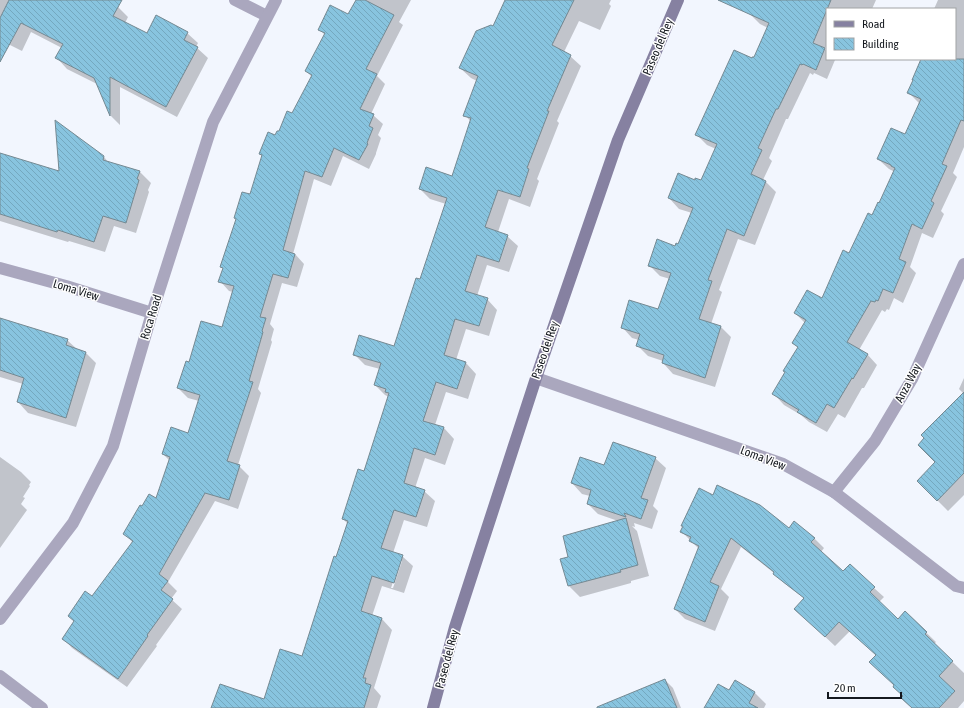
<svg xmlns="http://www.w3.org/2000/svg" width="964" height="708" font-family="'Asap Condensed',sans-serif">
<style>
.shadow{fill:#0003;fill-rule:evenodd}
.building{fill:url(#building-back-hatch);stroke:#758992}
.lines{fill:none;stroke-linecap:round;stroke-linejoin:round}
.street{stroke:#aaa7be;stroke-width:12}
.secondary{stroke:#8681a1;stroke-width:12}
.labels{text-anchor:middle;dominant-baseline:central;stroke-width:3;stroke-linejoin:round;paint-order:stroke}
.street-label{font-size:12px;fill:#15191f;stroke:#fff}
</style>
<defs>
<pattern id="building-back-hatch" width="6" height="6" patternUnits="userSpaceOnUse"><rect width="6" height="6" fill="#88c4df"/><path d="M-1 5l2 2M0 0l6 6M5-1l2 2" fill="none" stroke="#74a8bf"/></pattern>
</defs>
<rect width="100%" height="100%" fill="#f2f6fe"/>
<g class="shadow">
<path d="M0,0H105L118,7L128,17L125,23L147,34L187,33L198,43L196,47L208,58L177,117L120,87V125L111,116L97,84L67,69L57,58L62,48L31,32L22,51L6,43L0,37Z"/>
<path d="M357,0H411L399,22L403,25L377,76L385,84L371,114L373,115L383,124L378,135L381,138L376,153V154L369,169L343,156L331,186L314,179L293,254H295L304,264L297,287L282,283L270,324L274,329L271,340L272,342L258,389L261,393L238,465L249,476L238,509L215,501L168,582L177,591L171,599L182,609L156,645L157,646L127,687L72,648L63,638L75,622L69,616L92,597L133,543L125,534L142,508L157,499L169,460L163,454L189,434L199,401L188,398L178,388L190,364L222,328L233,292L229,291L220,281L224,269L222,267L251,196L263,157L260,154L279,133L292,115L312,77L306,71L325,35L319,29L349,16Z"/>
<path d="M506,0H611L609,4L611,6L600,30L579,21L564,52L570,56L581,66L557,121L559,123L537,179L539,181L530,207L509,199L498,232L507,236L518,246L509,272L487,265L477,296L487,299L497,310L489,336L466,329L456,360L466,363L476,374L468,399L446,392L435,425L444,428L454,439L445,465L425,458L415,488L424,491L435,501L427,527L404,520L393,553L402,556L413,566L404,593L382,586L372,616L382,619L392,630L374,688L381,696L377,708H270L303,657L348,524L343,519L364,472L389,397L385,395L375,385L380,369L365,365L354,354L394,347L421,280L446,204L430,199L420,189L452,177L471,122L465,115L477,81L471,78L460,68L493,28ZM400,561H402L393,588H391Z"/>
<path d="M755,0H876L872,9H827V44L825,49L827,51V59L835,60L827,79L814,73L813,75L810,73L788,119H786L769,158L772,161L763,180L765,181L776,192L755,245L738,239L719,290L722,292L711,324L721,327L731,337L715,387L673,374L663,363V361L648,356L638,346L639,340L632,338L622,327L658,311L670,279L660,276L649,265L679,245L692,213L679,209L669,198L695,181L701,182L716,149L707,145L696,134L752,59H755L768,28L760,24L749,13Z"/>
<path d="M938,0H964V147L953,173L957,177L941,211L944,214L933,238L922,233L910,267L916,273L903,303L894,298L889,310L887,309L885,312L882,310L859,350L867,354L877,365L864,388H862L845,418L838,414L827,432L809,422L801,415L784,405L774,394L798,348L793,343L805,323L795,313L823,300L872,217L895,172L889,169L878,159L905,136L920,104L909,93L922,59H955V9H934Z"/>
<path d="M0,154L60,173L104,157L109,163L140,172L151,183L148,190L149,192L136,233L114,226L105,252L69,241L68,242L0,221Z"/>
<path d="M0,319L67,340L78,350L86,353L96,363L76,427L28,413L18,402L23,384L0,377Z"/>
<path d="M964,378V394L959,389Z"/>
<path d="M964,417V495L948,511L918,481L937,463Z"/>
<path d="M0,457L21,472L31,482L29,485L30,486L23,497L25,498L21,504L27,510L0,548Z"/>
<path d="M655,458L666,468L653,506L658,511L652,529L634,523L635,527L632,526L637,531L649,576L631,581V583L580,597L568,585L570,558L618,521L598,514L588,504L590,496L582,494L572,483L605,467Z"/>
<path d="M682,525L789,529L814,538L824,548L821,552L843,573L874,588L884,597L879,602L898,620L905,612L936,642L934,644L964,673V701L958,708H913L895,686L877,656L850,631L835,646L805,618V599L784,583L774,573L741,547L721,589L729,597L715,631L685,619L675,609L699,549L682,532L684,527Z"/>
<path d="M665,680L673,688L681,708H626Z"/>
<path d="M736,682L755,693L766,704L764,708H705L729,692Z"/>
</g>
<g class="building">
<path d="M9,0H122L113,16L147,33L156,15L188,32L184,40L198,47L166,107L110,77V116L94,78L55,58L63,44L21,23L0,62V18Z"/>
<path d="M356,0H365L394,15L366,69L377,74L360,109L374,114L369,126L373,128L367,143L368,144L359,160L334,148L322,177L305,171L283,250L295,254L288,278L273,274L260,317L266,318L262,331L263,332L249,381L253,382L227,461L240,465L229,500L205,493L159,574L168,581L161,590L173,599L147,635L148,636L118,679L62,639L74,621L68,616L85,591L92,596L133,541L123,534L140,505L142,506L149,494L156,498L170,457L162,454L171,427L188,433L200,395L177,388L186,361L189,362L201,321L222,327L234,286L218,282L223,268L220,267L236,219L234,218L242,192L250,194L262,155L259,154L268,132L275,135L277,131H279L287,111L292,113L312,75L305,71L325,33L318,30L330,5L348,14Z"/>
<path d="M505,0H574L552,45L571,55L547,111H549L527,168L529,169L520,197L498,190L485,227L508,235L499,262L477,255L465,291L488,298L479,326L455,319L444,355L466,362L457,389L436,382L423,421L444,427L435,455L414,448L404,483L425,490L416,517L394,510L381,548L403,555L394,583L372,576L361,611L382,618L363,678H366L365,683L371,685L364,708H211L220,684L264,699L280,649L302,656L334,556L336,557L348,521L342,519L358,469L364,471L389,393L385,392L386,389L374,385L381,363L353,355L359,335L394,346L416,278L420,279L447,198L419,189L426,167L452,176L471,118L463,116L478,76L459,68L476,31L491,25L493,26Z"/>
<path d="M718,0H831L813,43L825,48L816,70L803,64L802,65L800,64L778,109H776L758,148L762,150L751,174L766,181L744,236L727,229L708,280L712,281L699,319L721,326L705,378L662,363L664,355L636,346L640,334L621,328L629,300L658,309L671,273L648,266L657,239L675,246L676,243L678,244L693,208L668,198L678,173L695,180V178L701,180L717,144L695,135L734,50L752,58V57H754L769,23Z"/>
<path d="M921,59H964V121L961,120L942,164L947,166L931,201L934,203L922,229L912,224L899,259L906,262L893,293L883,289L878,301L876,300L875,302L871,301L847,342L868,354L853,379L852,378L834,408L827,404L816,423L797,412L799,410L772,394L785,372L783,371L798,347L792,343L806,320L794,313L807,290L822,298L843,250L849,253L868,213L872,215L878,202L879,203L895,168L891,166V165L877,159L891,128L905,134L921,99L907,93L913,80H912Z"/>
<path d="M55,120L104,156L103,160L140,171L137,179L139,180L126,223L103,216L94,242L58,230L57,232L0,214V153L59,171Z"/>
<path d="M0,318L68,339L66,345L86,352L66,418L17,402L24,378L0,370Z"/>
<path d="M964,392V473L937,501L917,481L935,462L918,445L924,438L921,435Z"/>
<path d="M613,442L656,457L641,498L648,500L641,519L624,513L626,517L587,504L591,490L571,483L580,457L604,465Z"/>
<path d="M717,485L760,505L789,528L794,521L815,538L811,542L843,571L850,564L875,587L870,592L898,619L905,611L927,632L925,634L953,661L939,676L955,691L939,708H912L901,698L903,696L893,687L894,685L869,662L876,655L839,622L825,637L794,609L804,598L773,574L774,572L731,538L710,582L719,586L705,622L674,609L699,546L689,541L691,537L680,532L683,526H681L699,488L713,495Z"/>
<path d="M626,518L638,565L620,570L621,572L568,586L560,559L568,557L563,536Z"/>
<path d="M665,679L677,708H597V707Z"/>
<path d="M735,680L755,692L749,703L758,708H704L718,684L729,690Z"/>
</g>
<g class="lines">
<g class="street">
<path d="M235,0L267,16"/>
<path d="M0,268L66,286L152,313"/>
<path d="M536,378L783,464L834,492L956,586L964,588"/>
<path d="M834,492L875,441L912,379L964,264"/>
<path d="M0,619L73,523L113,446L152,313L213,122L276,0"/>
<path d="M0,676L42,708"/>
</g>
<path class="secondary" d="M433,708L455,627L536,378L618,140L678,0"/>
</g>
<g class="labels">
<g class="street-label">
<text transform="translate(658 47) rotate(-67)">Paseo del Rey</text>
<text transform="translate(76 290) rotate(17)">Loma View</text>
<text transform="translate(151 317) rotate(-73)">Roca Road</text>
<text transform="translate(545 350) rotate(-71)">Paseo del Rey</text>
<text transform="translate(908 383) rotate(-62)">Anza Way</text>
<text transform="translate(763 458) rotate(21)">Loma View</text>
<text transform="translate(447 659) rotate(-75)">Paseo del Rey</text>
</g>
</g>
<rect x="826" y="8" width="130" height="52" fill="#ffffff" stroke="#a1a3a5"/>
<rect x="834" y="21" width="20" height="6" fill="#8681a1" stroke="#a1a3a5"/>
<text x="862" y="28" font-size="12" fill="#15191f">Road</text>
<rect x="834" y="38" width="20" height="12" fill="url(#building-back-hatch)" stroke="#a1a3a5"/>
<text x="862" y="48" font-size="12" fill="#15191f">Building</text>
<path d="M828 692v6h73v-6" fill="none" stroke="#15191f" stroke-width="2"/>
<text x="834" y="692" font-size="12" fill="#15191f" stroke="#ffffff" stroke-width="3" paint-order="stroke">20 m</text>
</svg>
